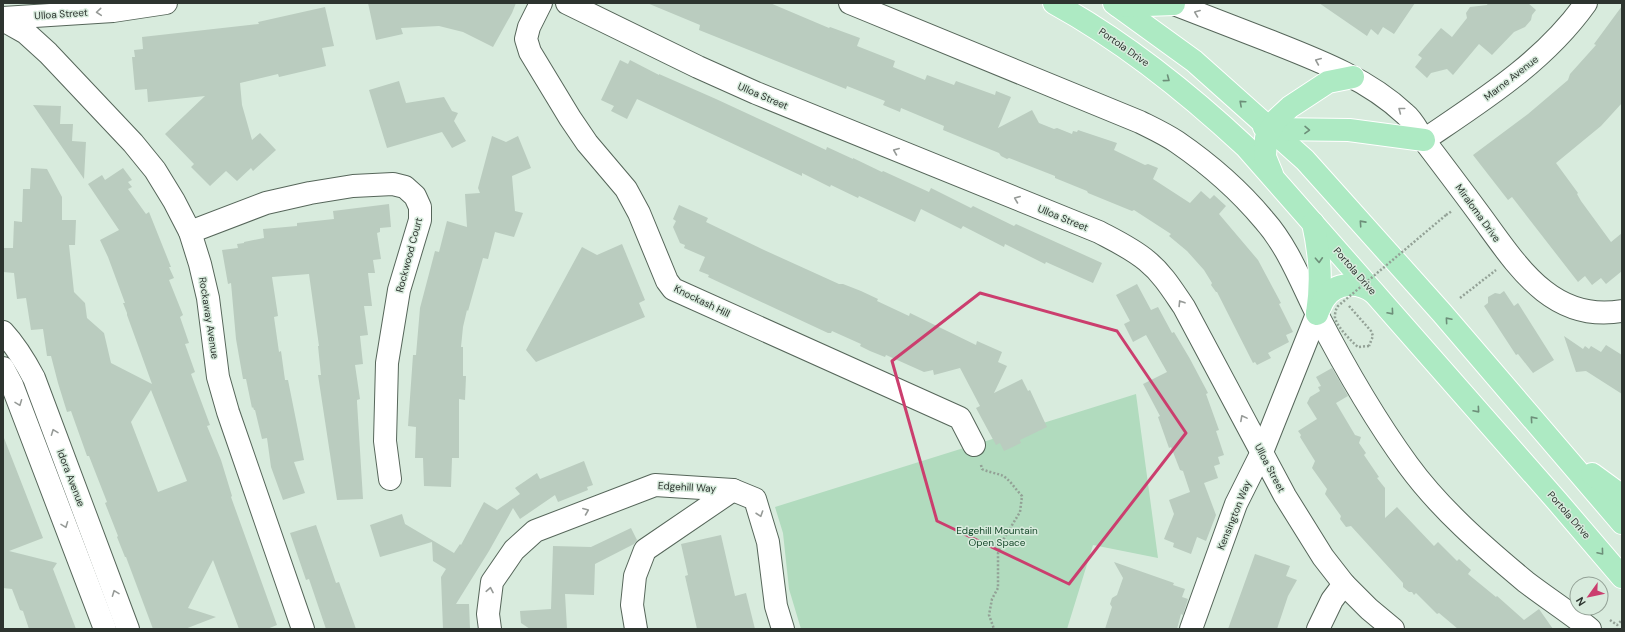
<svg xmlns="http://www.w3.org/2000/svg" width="1625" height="632" font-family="'DM Sans',sans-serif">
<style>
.green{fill:#b1dbbe}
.building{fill:#baccbf;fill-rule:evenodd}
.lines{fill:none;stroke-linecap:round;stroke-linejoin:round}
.minor-casing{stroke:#56665a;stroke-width:24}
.major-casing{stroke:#fff;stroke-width:24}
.path{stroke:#93a196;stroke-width:2.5;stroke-dasharray:2 2;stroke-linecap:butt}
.minor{stroke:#fff;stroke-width:22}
.major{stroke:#adeac3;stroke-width:22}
.path-bridge{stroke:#93a196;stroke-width:2.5;stroke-dasharray:2 2;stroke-linecap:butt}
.oneway{stroke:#969a97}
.oneway2{stroke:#6d8f79}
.marked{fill:none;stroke:#cb3e6e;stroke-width:3;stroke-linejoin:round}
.labels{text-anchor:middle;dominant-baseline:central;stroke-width:3;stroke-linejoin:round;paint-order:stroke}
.street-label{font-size:10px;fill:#2d342f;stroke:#d8ebdd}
.park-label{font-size:10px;fill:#194b2d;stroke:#d8ebdd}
</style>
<rect width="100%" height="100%" fill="#d8ebdd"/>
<path class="green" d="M1136,394L1158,558L1093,545L1067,629H801L789,589L783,533L775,507Z"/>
<g class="building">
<path d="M368,3H516L512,13L493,47L463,32L439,26L401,28L403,34L376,40Z"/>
<path d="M647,3H770L829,28L830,27L860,38L857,46L895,61L893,67L925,80L927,75L954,85L956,81L995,95L996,91L1011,97L998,128L1032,110L1039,123L1054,129L1057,128L1072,134L1073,131L1077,132L1078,130L1117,143L1114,150L1145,165L1148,164L1158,168L1153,179L1190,203L1201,191L1210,199L1214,195L1226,206L1219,214L1258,260L1281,303L1279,304L1293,332L1286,335L1289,342L1268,353L1271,358L1257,365L1255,362L1253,363L1217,292H1216L1211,285L1212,283L1204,270L1187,251L1169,236L1171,234L1134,210L1132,211L1088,193L1087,191L1055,178V176L1009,158L1007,159L1001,156L999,153L943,130L944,126L901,108L900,112L883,105L885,101L847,86L846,89L699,30L700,25Z"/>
<path d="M1319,3H1415L1394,34L1383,27L1378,35L1371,29L1367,36Z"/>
<path d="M1488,3H1528L1536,10L1532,15L1531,20L1525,27L1514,32L1492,55L1479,44L1453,75L1447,69L1431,73L1427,78L1415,67L1422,58L1418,55L1441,28L1452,37L1467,18L1466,13L1470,7L1487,5Z"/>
<path d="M1622,6V103L1601,126L1556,163L1578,193L1577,194L1581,201L1611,242L1622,233V271L1606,284L1601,278L1592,285L1585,276L1578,282L1512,197L1508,200L1473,155L1528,114L1568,80L1570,74L1596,45L1594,44Z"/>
<path d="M325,7L334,46L322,48L326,66L279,77L278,74L240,83L242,105L252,140L260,133L276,150L253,171L251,168L237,181L226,171L210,186L191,167L194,164L165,134L205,96L148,102L147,89L135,90L132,57H135L134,50L143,49L142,37L259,24L258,22Z"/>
<path d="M620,60L628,64L630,60L659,75V74L716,99L826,150L827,147L853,159V158L882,172L883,171L929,192L931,188L971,208L973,206L1014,226L1016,224L1102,263L1093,283L1046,262L1045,264L1005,244L1004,247L963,226L961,229L921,209L915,222L859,196L858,198L831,185L830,187L802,173V176L637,99L627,119L611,111L614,106L601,100Z"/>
<path d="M399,81L406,103L444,97L452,111L458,113L454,121L466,141L452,148L442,132L387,148L369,90Z"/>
<path d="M33,105L61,106L60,124H73L72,141L86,142L84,179Z"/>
<path d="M492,136L506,142L518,136L531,168L512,176L515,211L523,213L514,237L495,232L488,259L483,258L468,311L467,310L463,327L461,347H463V376H466L465,400L459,399V458H452L451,487L424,486L423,458H415L416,427L408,426L413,355H416L420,308L435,251L439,252L447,221L467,227L465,194L480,193L478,188Z"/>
<path d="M31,168L47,169L62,197V220H76L75,245H69L74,292L85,303L87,318L104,333L111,363L152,384L127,315V313L123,303H125L108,257L100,240L119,230L88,184L102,175L105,180L123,168L132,180L128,182L132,187L128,189L146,214L149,212L171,267H169L174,278L169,280L183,315L180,317L189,343L185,344L195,372L191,374L210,425L207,426L221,460L232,496L231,497L277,625L267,629H239L213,560L188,608L216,617L185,629H153L126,557H125L117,537L118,536L105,503L107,502L89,456H87L71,411L67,412L58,383L51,356H47L43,329L31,330L26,298L17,299L14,273L3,272V248H13L14,221L22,222L23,189H30ZM151,390L187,481L158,492L131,422Z"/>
<path d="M389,204L391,227L380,228V232L377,233L381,259L373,260L375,273H368L372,306H364L368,335L360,336L363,364L355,365L360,399L357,400V402L363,499L337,500L318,375H321L318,346H319L309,274L272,277L278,316L274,317L279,352L281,351L285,380H288L304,460L294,462L305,493L283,500L271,467L267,438L262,439L255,410H254L253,407L252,408L246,379H243L236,339L231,283L228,284L222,250L238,248L237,244L244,243V242L264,238L263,229L297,226V223L334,219L333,211Z"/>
<path d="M679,205L708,218L706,222L764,250L839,284H843L861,291L878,299L877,301L909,316L910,313L976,345L977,341L1002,352L998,362L1007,366L994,393L1022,379L1028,391L1030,390L1047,427L1020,440L1021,443L1004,451L1000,443L996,445L976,408L980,406L960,368L934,375L933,370L924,372L886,355L885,357L870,351L860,346L861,344L832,331L831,333H828L708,277L709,275L699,271L705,257L684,248L685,245L680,243L673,227L676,221L673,219Z"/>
<path d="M622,244L645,300L639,303L645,317L536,362L526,350L582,247L597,255Z"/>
<path d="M1137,284L1151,310L1158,307L1172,333L1174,332L1190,359L1208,393L1206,394L1219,430L1216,431L1224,455L1218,457L1220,464L1214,466L1218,478L1204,483L1216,515L1206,541L1197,537L1191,554L1173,547L1174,543L1164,539L1174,514L1169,500L1190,492L1183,471L1180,470L1171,447L1169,448L1158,417L1160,416L1143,384L1167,372L1146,335L1133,342L1124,324L1130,321L1116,295Z"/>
<path d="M1504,291L1514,306L1518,303L1554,360L1533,373L1518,354L1516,355L1484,306L1488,303V297L1495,293L1500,294Z"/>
<path d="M1564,336L1583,349L1585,346L1589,349L1591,346L1601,352L1606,345L1622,355V394L1586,371L1576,372Z"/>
<path d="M1332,368L1348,396L1336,403L1355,435L1361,437L1359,443L1366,453L1364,455L1379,477L1377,478L1385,488V518L1397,507L1434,546L1438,542L1457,561L1459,559L1471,570L1468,574L1496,597L1497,596L1524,620L1539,609L1553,629H1458L1439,613L1437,614L1416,593L1414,595L1412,592H1409L1403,587V583L1351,526L1346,527L1340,519L1341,516L1325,494L1327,489L1312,468L1315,461L1300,437L1301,435L1298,431L1317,419L1307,403L1310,397L1320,391L1318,387L1321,386L1316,377Z"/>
<path d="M3,438H4L43,538L9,551L57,563L53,569L76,629H29L23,611L20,610L12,589L3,588Z"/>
<path d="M584,461L593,485L587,487L588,490L558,502L555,495L520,519L513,508L489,551L456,604H469L470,629H443L441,577L446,569L433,561L432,542L380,557L370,525L402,514L405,524L454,553L460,544L461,545L484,502L497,510L520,494L515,488L537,473L540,479Z"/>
<path d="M316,525L336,583L339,582L356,629H326L309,579L306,580L290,533Z"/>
<path d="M631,528L637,540L634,544L595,564L594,595L565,594L567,629H530L521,623L520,611L551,609L553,546L591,547Z"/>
<path d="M721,535L735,596L746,593L755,629H697L685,576L688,575L681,544Z"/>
<path d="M1255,554L1290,566L1286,576L1297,580L1288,596L1277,629H1228Z"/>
<path d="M1114,562L1174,583L1173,585L1185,589L1182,597L1188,599L1183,615L1181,614L1177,629H1105L1112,607L1110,604L1112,598L1117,595L1123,578Z"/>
</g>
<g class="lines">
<defs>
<g id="minor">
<path d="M541,3L529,27L526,39L530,52L570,118L587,143L626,189L639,213L667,281L673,289L960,418L974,445"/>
<path d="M567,3L698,67L756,93L1099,232C1116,241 1133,249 1147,261C1163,274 1173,291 1184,307L1285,496L1323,557L1344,584L1369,609L1393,629"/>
<path d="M850,3L1140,122C1152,128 1165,134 1177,142C1209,164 1239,190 1264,220C1288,247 1301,282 1317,314C1344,366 1373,417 1408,465C1440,509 1484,547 1526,582C1547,598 1570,613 1590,629"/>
<path d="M1174,4C1205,16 1236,28 1267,40C1315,59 1367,78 1405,114C1414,121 1419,134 1426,143C1445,168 1464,193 1483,219C1518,267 1553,323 1622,311"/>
<path d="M3,18L113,11L166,3"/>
<path d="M3,20L26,33L48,53L133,143L155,170L174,201L190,232L200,264L208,298L218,377L228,412L303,629"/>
<path d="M1424,140C1483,100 1544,62 1586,3"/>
<path d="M190,232L266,203L310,193L353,186L393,184L405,187L415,196L420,207V220L399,290L387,363L385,441L390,479"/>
<path d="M3,332C16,346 25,361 34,378L128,629"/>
<path d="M3,368L12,385L105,629"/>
<path d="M490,629L488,614L492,582L514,550L535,531L655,485L733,490L755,499L768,542L776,606L783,629"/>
<path d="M636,629L632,605L635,576L645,550L733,490"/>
<path d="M1191,629L1236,504L1262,452L1317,314"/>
<path d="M1318,629L1332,600L1344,584"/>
</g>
<g id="major">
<path d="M1054,3C1125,42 1187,92 1246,147L1557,501L1622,577"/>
<path d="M1114,3L1194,61L1305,160L1442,313L1622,523"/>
<path d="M1118,6L1174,4"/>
<path d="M1264,127L1271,129L1349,130L1424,140"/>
<path d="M1272,174L1265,157L1266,138L1276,120L1290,107L1328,82L1353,77"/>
<path d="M1313,223C1320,255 1322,281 1317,314"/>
<path d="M1317,313C1320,308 1322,302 1325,298C1336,282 1359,281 1374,293"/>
<path d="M1592,474L1622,496"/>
</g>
</defs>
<use href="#minor" class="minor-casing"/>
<use href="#major" class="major-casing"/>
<g class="path">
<path d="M1446,215L1452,211"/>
<path d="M1460,298L1496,270"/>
<path d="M1349,306L1371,331L1373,336L1369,346"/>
<path d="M981,465L982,469C988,472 995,473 1001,475C1009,478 1016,490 1022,496L1020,512L1003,540L998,553V588L992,599L989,615L994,629"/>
<path d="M1610,620L1617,625L1622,620"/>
</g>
<use href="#minor" class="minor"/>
<use href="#major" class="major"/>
<path class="path-bridge" d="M1369,346L1358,347C1352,342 1334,324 1335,316C1335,312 1336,309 1338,306L1446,215"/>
</g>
<defs><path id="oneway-chevron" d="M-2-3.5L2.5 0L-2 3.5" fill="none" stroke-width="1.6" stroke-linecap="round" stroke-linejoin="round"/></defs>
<g class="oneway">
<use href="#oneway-chevron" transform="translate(99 12) rotate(175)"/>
<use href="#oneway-chevron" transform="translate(1197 13) rotate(-159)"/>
<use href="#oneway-chevron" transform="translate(1318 61) rotate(-157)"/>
<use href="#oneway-chevron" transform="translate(1401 110) rotate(-142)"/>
<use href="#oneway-chevron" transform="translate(896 151) rotate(-158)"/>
<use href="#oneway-chevron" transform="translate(1017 199) rotate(-158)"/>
<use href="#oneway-chevron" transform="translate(1181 303) rotate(-122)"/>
<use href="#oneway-chevron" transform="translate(19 403) rotate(69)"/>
<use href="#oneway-chevron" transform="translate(1243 418) rotate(-118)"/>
<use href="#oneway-chevron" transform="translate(54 432) rotate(-111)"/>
<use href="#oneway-chevron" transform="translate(586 511) rotate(-22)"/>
<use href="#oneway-chevron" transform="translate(760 514) rotate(71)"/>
<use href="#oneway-chevron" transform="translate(65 525) rotate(69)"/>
<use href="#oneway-chevron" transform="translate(490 590) rotate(-79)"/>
<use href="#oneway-chevron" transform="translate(115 593) rotate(-111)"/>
</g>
<g class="oneway2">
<use href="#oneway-chevron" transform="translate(1167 79) rotate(37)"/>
<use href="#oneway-chevron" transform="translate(1242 103) rotate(-138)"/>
<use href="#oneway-chevron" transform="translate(1307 130) rotate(1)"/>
<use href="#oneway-chevron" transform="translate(1362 223) rotate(-132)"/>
<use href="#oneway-chevron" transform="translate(1319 260) rotate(87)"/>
<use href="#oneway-chevron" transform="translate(1391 312) rotate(49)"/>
<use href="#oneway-chevron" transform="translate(1448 320) rotate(-131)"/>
<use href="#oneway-chevron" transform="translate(1477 410) rotate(49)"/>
<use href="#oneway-chevron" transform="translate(1533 419) rotate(-131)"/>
<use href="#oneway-chevron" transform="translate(1601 552) rotate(50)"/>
</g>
<path class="marked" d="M980,293L1117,331L1186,433L1069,584L937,521L892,361Z"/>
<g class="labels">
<g class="street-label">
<text transform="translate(61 14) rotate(-4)">Ulloa Street</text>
<text transform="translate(1124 47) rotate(35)">Portola Drive</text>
<text transform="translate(1511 78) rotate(-38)">Marne Avenue</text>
<text transform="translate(763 96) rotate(23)">Ulloa Street</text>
<text transform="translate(1478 213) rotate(54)">Miraloma Drive</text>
<text transform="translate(1063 218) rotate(22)">Ulloa Street</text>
<text transform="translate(409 255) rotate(-75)">Rockwood Court</text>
<text transform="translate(1355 271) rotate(49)">Portola Drive</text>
<text transform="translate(702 301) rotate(26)">Knockash Hill</text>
<text transform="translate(209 318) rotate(81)">Rockaway Avenue</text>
<text transform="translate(1270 468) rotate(62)">Ulloa Street</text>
<text transform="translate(71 478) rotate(69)">Idora Avenue</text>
<text transform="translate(687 487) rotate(3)">Edgehill Way</text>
<text transform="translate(1234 515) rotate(-68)">Kensington Way</text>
<text transform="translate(1569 515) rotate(49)">Portola Drive</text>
</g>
<g class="park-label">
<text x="997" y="530">Edgehill Mountain<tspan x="997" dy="12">Open Space</tspan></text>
</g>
</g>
<rect width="1625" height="632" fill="none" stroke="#2d342f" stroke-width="8"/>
<g transform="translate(1589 596) rotate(237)"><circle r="19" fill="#d8ebdd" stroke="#94a297"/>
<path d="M0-3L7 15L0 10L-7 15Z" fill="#cb3e6e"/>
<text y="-6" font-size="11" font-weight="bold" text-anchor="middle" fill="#2d342f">N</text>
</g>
</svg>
